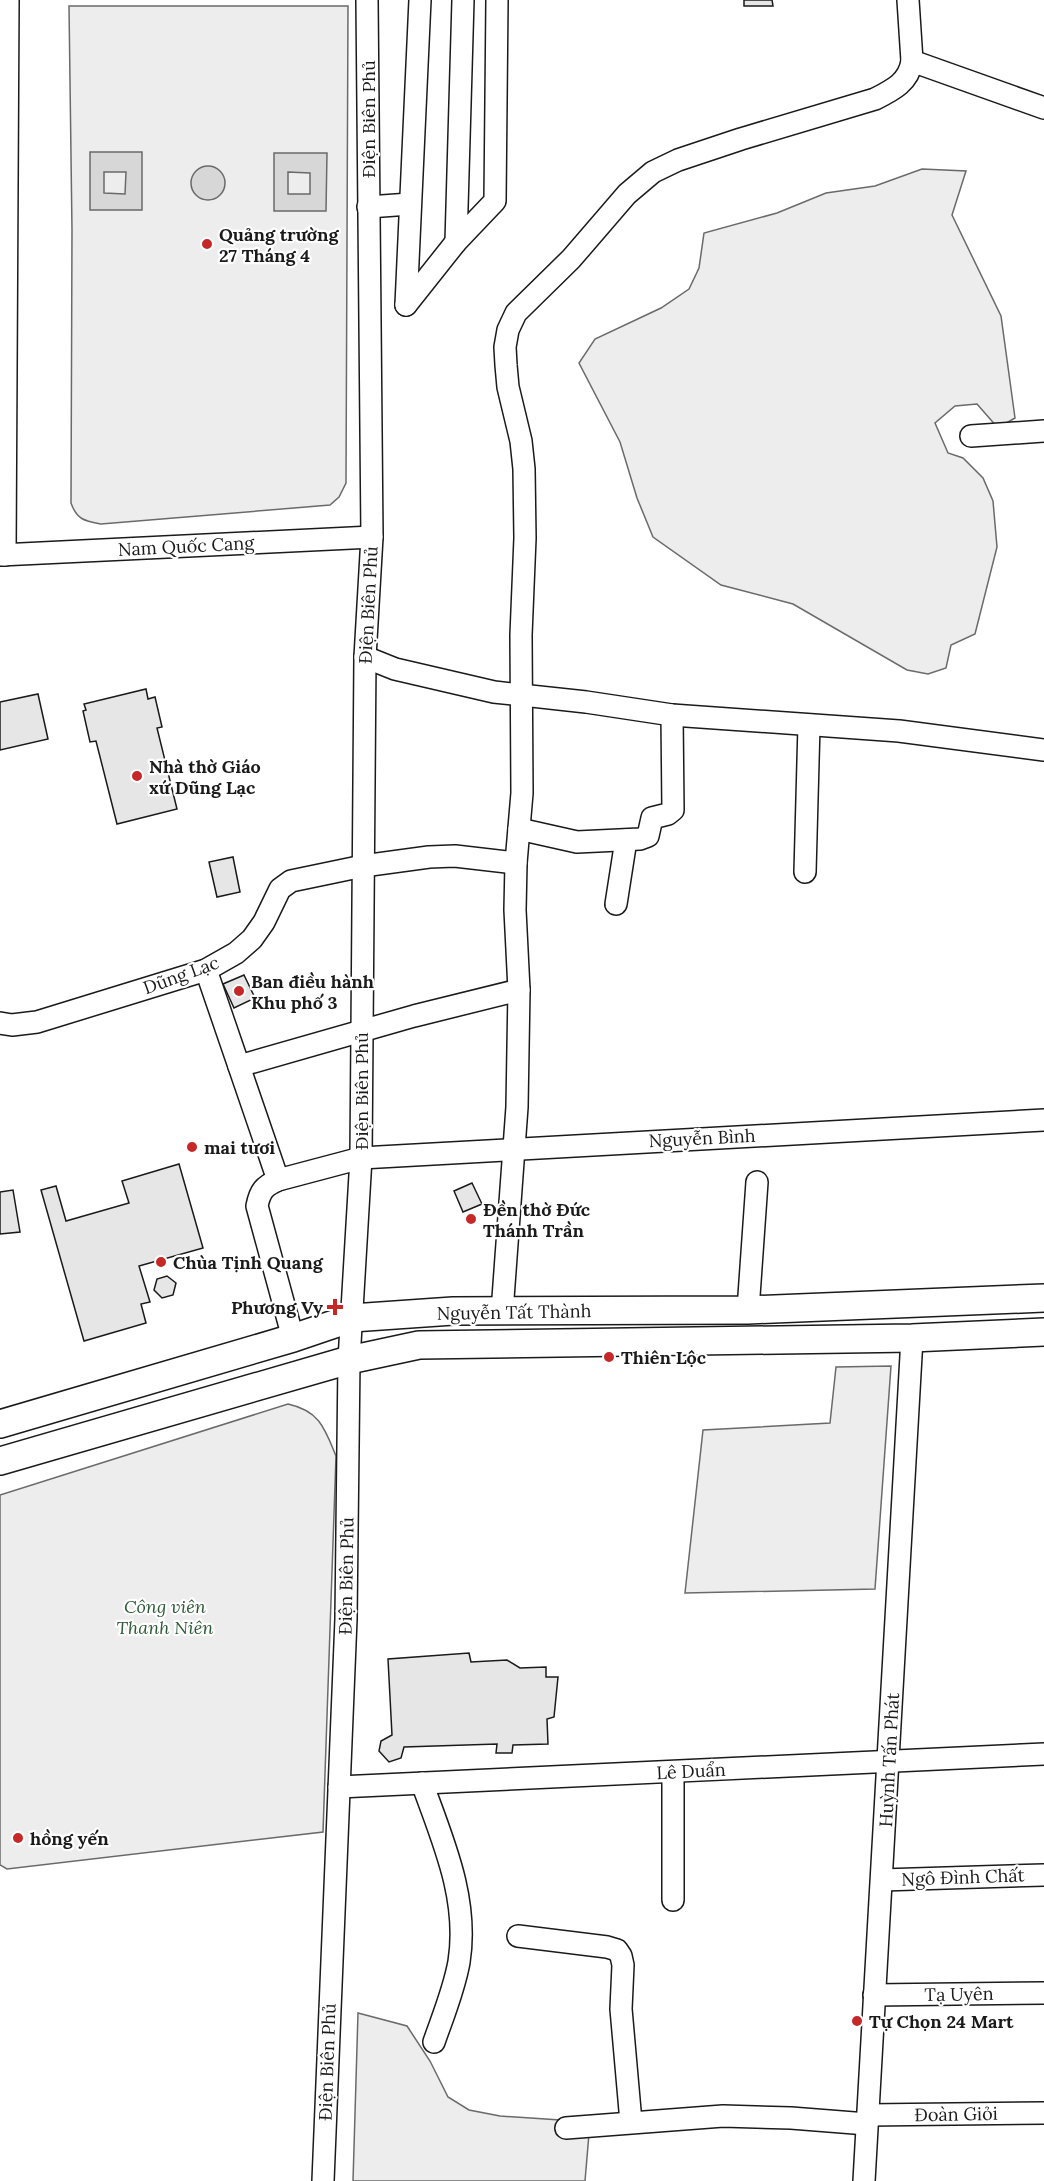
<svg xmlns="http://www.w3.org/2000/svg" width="1044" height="2181" font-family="Lora,serif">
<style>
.green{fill:#ededed;stroke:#6a6a6a;stroke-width:1.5}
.water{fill:#d7d7d7;stroke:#6a6a6a;stroke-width:1.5;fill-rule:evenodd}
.building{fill:#e6e6e6;stroke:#1a1a1a;stroke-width:1.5}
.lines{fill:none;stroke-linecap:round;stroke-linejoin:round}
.minor-casing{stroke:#1a1a1a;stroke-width:24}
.major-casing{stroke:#1a1a1a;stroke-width:30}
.minor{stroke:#fff;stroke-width:21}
.major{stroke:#fff;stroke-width:27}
.poi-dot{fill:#c62828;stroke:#fff;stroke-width:2}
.labels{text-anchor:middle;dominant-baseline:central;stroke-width:4.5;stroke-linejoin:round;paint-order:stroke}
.street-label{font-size:18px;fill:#1a1a1a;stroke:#fff}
.poi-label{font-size:18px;font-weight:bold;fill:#1a1a1a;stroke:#fff;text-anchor:start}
.park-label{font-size:18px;font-style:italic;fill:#2b5a34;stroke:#fff}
</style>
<rect width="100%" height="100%" fill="#fff"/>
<g class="green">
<path d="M69,6H348L346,483L339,497L330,505L101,524C85,521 77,520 71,503L72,230Z"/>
<path d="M922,169L966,171L952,215L1001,316L1015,418L998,428L977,404L955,406L935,423L948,453L963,458L983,478L993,501L997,547L975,634L951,645L946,668L928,674L907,670L793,604L721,585L653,537L637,498L620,442L579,363L595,339L661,308L689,289L699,268L704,233L777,213L826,193L875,186Z"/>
<path d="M891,1366L875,1589L685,1593L703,1430L830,1423L836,1367Z"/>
<path d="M288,1404C320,1411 325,1429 336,1456L323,1832L7,1869L0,1865V1495Z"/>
<path d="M358,2013L407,2026L430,2061L448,2097L469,2110L500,2116L590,2122L585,2181H353Z"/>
</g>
<g class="water">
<path d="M90,152H142V210H90ZM104,172H126L125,194L104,193Z"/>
<path d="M274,153H327L326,211H274ZM288,172L310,173V194H288Z"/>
<circle cx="208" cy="183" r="17"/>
</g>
<g class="building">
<path d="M744,0H772L773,6H744Z"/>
<path d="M146,689L148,699L155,697L162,727L157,728L177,809L117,824L96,741L90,742L83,711L86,710L84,704Z"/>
<path d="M38,694L48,739L0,750V702Z"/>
<path d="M233,857L240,892L217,897L209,862Z"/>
<path d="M244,975L255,998L234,1008L223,984Z"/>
<path d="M179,1164L203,1248L139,1266L150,1302L141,1304L146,1323L84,1341L41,1190L56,1186L66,1221L129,1203L122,1181Z"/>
<path d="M472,1183L482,1204L463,1212L454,1191Z"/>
<path d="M13,1190L20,1232L0,1234V1192Z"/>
<path d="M167,1276L176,1283L173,1295L162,1298L154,1290L157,1279Z"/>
<path d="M469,1653L471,1662L507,1660L520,1668L546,1667V1677H558L554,1717L547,1719L548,1744L513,1745L512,1753H496L497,1744L404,1747L401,1758L389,1762L379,1751L381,1741L392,1735L388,1659Z"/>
</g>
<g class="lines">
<defs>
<g id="minor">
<path d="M912,61L1044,108"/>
<path d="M368,207L410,204"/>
<path d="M456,242L463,0"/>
<path d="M406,305L456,242L495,201L497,0"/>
<path d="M406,305L420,0"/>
<path d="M971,436L1044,431"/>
<path d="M0,555L372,537"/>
<path d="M5,555L8,0"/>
<path d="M365,657L395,669L494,692L586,702L672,715L899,731L1044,750"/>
<path d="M519,829L577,842L640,839L648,836L652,818L668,814L673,810L672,715"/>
<path d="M805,872L809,725"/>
<path d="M616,904L626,840"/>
<path d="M206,970L278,1180"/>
<path d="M0,1023L12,1025L37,1022L206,970L236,953L252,939L264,922L280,889L291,881L363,866L429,857L455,856L516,863"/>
<path d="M239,1066L414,1016L519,990"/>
<path d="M748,1310L757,1182"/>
<path d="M502,1312L517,1107L519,990L515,910L516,863L522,793L521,635L525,538L524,469L521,441L508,387L506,365L505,347L508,330L516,313L571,259L627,194L653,172L678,160L741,139L875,99C893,90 909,82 912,61L908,0"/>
<path d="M293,1338L257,1206C260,1191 264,1186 278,1180L361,1158L1044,1120"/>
<path d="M422,1783C443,1841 469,1899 459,1962C454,1990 443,2016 434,2042"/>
<path d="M339,1787L1044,1754"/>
<path d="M882,1880L1044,1875"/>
<path d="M673,1900V1772"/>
<path d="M518,1936L607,1947L617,1950L621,1956L623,1965L621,2009L631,2122"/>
<path d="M874,1995L1044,1993"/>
<path d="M868,2115L1044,2113"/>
<path d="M566,2128L723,2116L791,2118L867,2124"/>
<path d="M323,2181L346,1619L349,1360L361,1158L365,657L372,537L367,0"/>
<path d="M864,2181L912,1338"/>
</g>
<g id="major">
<path d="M0,1424L293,1338L352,1318L453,1311L748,1310L1044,1298"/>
<path d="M0,1461L349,1360L419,1345L912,1338L1044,1332"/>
</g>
</defs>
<use href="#minor" class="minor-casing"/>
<use href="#major" class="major-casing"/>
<use href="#minor" class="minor"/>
<use href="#major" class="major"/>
</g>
<g class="poi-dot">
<circle cx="207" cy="244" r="6"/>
<circle cx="137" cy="776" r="6"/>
<circle cx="239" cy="991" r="6"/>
<circle cx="192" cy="1147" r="6"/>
<circle cx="471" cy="1219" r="6"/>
<circle cx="161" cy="1262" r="6"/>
<path d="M332 1298h6v6h6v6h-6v6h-6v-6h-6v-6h6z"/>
<circle cx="609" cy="1357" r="6"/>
<circle cx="18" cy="1838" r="6"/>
<circle cx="857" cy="2021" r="6"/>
</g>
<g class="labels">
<g class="street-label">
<text transform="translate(368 119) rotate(-90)">Điện Biên Phủ</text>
<text transform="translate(186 546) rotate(-3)">Nam Quốc Cang</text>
<text transform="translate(368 605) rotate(-87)">Điện Biên Phủ</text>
<text transform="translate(181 975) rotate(-20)">Dũng Lạc</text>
<text transform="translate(361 1091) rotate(-90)">Điện Biên Phủ</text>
<text transform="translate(702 1138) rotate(-3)">Nguyễn Bình</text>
<text transform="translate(514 1312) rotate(-1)">Nguyễn Tất Thành</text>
<text transform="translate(346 1576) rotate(-89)">Điện Biên Phủ</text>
<text transform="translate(889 1760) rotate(-87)">Huỳnh Tấn Phát</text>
<text transform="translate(691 1771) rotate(-3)">Lê Duẩn</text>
<text transform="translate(963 1877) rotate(-2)">Ngô Đình Chất</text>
<text transform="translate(959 1994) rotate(-1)">Tạ Uyên</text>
<text transform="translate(327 2062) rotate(-88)">Điện Biên Phủ</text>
<text transform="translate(956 2114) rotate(-1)">Đoàn Giỏi</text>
</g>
<g class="poi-label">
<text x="219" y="234">Quảng trường<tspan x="219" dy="21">27 Tháng 4</tspan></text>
<text x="149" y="766">Nhà thờ Giáo<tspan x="149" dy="21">xứ Dũng Lạc</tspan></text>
<text x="251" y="981">Ban điều hành<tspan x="251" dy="21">Khu phố 3</tspan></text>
<text x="204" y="1147">mai tươi</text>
<text x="483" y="1209">Đền thờ Đức<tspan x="483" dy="21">Thánh Trần</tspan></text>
<text x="173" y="1262">Chùa Tịnh Quang</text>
<text x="323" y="1307" text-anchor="end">Phương Vy</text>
<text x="621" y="1357">Thiên Lộc</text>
<text x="30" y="1838">hồng yến</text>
<text x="869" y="2021">Tự Chọn 24 Mart</text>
</g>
<g class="park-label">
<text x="165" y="1606">Công viên<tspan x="165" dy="21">Thanh Niên</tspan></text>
</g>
</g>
</svg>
